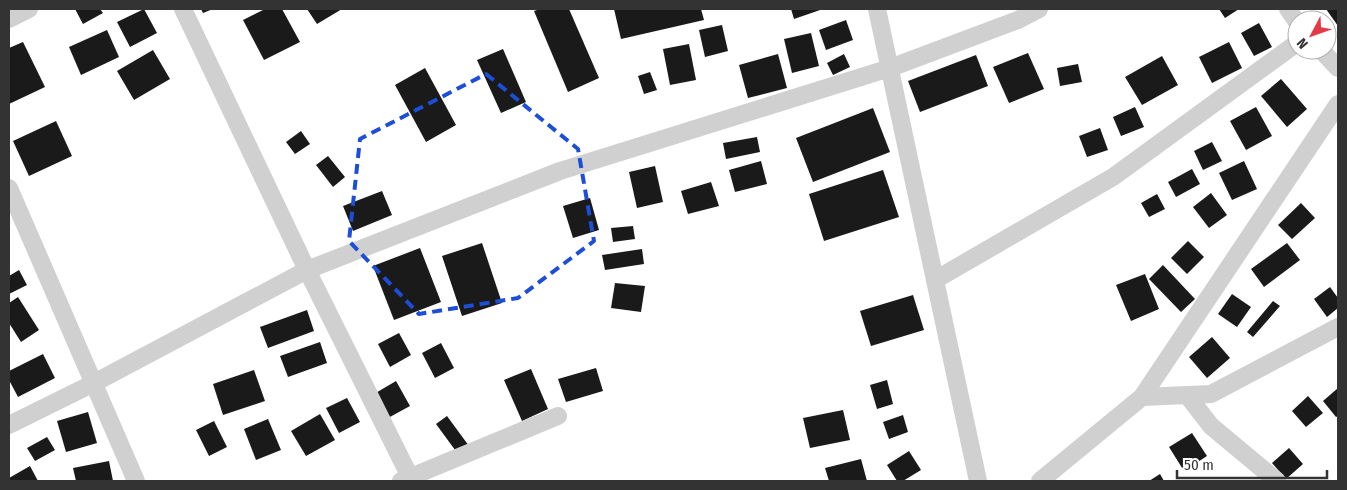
<svg xmlns="http://www.w3.org/2000/svg" width="1347" height="490" font-family="'Fira Sans Condensed',sans-serif">
<style>
.building{fill:#1a1a1a}
.lines{fill:none;stroke-linecap:round;stroke-linejoin:round}
.minor{stroke:#d0d0d0;stroke-width:18}
.marked{fill:none;stroke:#1d4ed8;stroke-width:4;stroke-dasharray:10 6;stroke-linejoin:round}
</style>
<rect width="100%" height="100%" fill="#fff"/>
<g class="building">
<path d="M75,9H100L103,13L83,24Z"/>
<path d="M144,9L157,33L130,47L117,22Z"/>
<path d="M201,9H213L203,13Z"/>
<path d="M265,9H282L300,42L264,60L243,20Z"/>
<path d="M307,9H342L317,24Z"/>
<path d="M540,9H569L599,78L568,92L534,11Z"/>
<path d="M614,9H701L704,20L621,39Z"/>
<path d="M791,9H823L794,19Z"/>
<path d="M1219,9H1239L1225,18Z"/>
<path d="M1326,9H1338V26Z"/>
<path d="M846,20L853,40L826,50L819,30Z"/>
<path d="M1259,23L1272,47L1254,56L1241,33Z"/>
<path d="M722,25L728,51L705,57L699,30Z"/>
<path d="M107,30L119,57L81,75L69,47Z"/>
<path d="M811,33L819,66L792,73L784,39Z"/>
<path d="M23,42L45,87L9,104V48Z"/>
<path d="M1229,42L1242,68L1212,83L1199,57Z"/>
<path d="M689,44L696,80L670,85L663,49Z"/>
<path d="M503,49L526,102L501,113L477,60Z"/>
<path d="M153,50L170,79L134,100L117,71Z"/>
<path d="M1028,53L1044,89L1009,103L993,67Z"/>
<path d="M778,54L787,88L748,98L739,65Z"/>
<path d="M844,54L850,67L833,75L827,63Z"/>
<path d="M976,55L988,86L920,112L908,81Z"/>
<path d="M1162,56L1178,85L1142,105L1125,77Z"/>
<path d="M1078,64L1082,82L1060,86L1057,68Z"/>
<path d="M425,68L456,125L426,142L395,85Z"/>
<path d="M650,72L657,90L644,94L638,76Z"/>
<path d="M1281,79L1307,109L1287,127L1261,96Z"/>
<path d="M1135,107L1144,127L1121,136L1113,117Z"/>
<path d="M1256,107L1272,136L1246,150L1230,121Z"/>
<path d="M873,108L890,152L813,182L796,138Z"/>
<path d="M56,121L72,156L29,176L13,141Z"/>
<path d="M1100,128L1108,150L1087,157L1079,136Z"/>
<path d="M301,131L310,144L295,154L286,142Z"/>
<path d="M757,137L760,152L726,159L723,143Z"/>
<path d="M1212,142L1222,161L1203,170L1194,151Z"/>
<path d="M328,156L345,177L333,187L316,165Z"/>
<path d="M761,161L767,184L735,192L729,170Z"/>
<path d="M1244,161L1257,189L1232,200L1219,173Z"/>
<path d="M655,166L663,202L637,208L629,172Z"/>
<path d="M1192,169L1200,184L1176,197L1168,182Z"/>
<path d="M883,170L899,217L824,241L809,194Z"/>
<path d="M711,182L719,206L688,214L681,191Z"/>
<path d="M382,191L392,215L353,231L343,206Z"/>
<path d="M1211,193L1227,215L1209,228L1193,207Z"/>
<path d="M1157,194L1165,209L1149,217L1141,203Z"/>
<path d="M590,198L599,230L573,238L563,206Z"/>
<path d="M1301,203L1315,218L1292,239L1278,225Z"/>
<path d="M633,226L635,239L613,242L611,228Z"/>
<path d="M1188,241L1204,257L1187,274L1171,258Z"/>
<path d="M482,243L502,303L462,316L442,256Z"/>
<path d="M1287,243L1300,260L1264,287L1251,269Z"/>
<path d="M420,248L441,302L394,320L373,266Z"/>
<path d="M642,249L644,264L605,270L602,255Z"/>
<path d="M1163,265L1195,299L1181,312L1149,279Z"/>
<path d="M19,270L27,285L9,294V276Z"/>
<path d="M1145,274L1159,309L1131,321L1116,285Z"/>
<path d="M615,283L645,286L641,312L611,308Z"/>
<path d="M1330,287L1338,298V308L1327,317L1314,299Z"/>
<path d="M1232,294L1251,307L1237,327L1218,314Z"/>
<path d="M913,295L924,330L871,346L860,311Z"/>
<path d="M18,297L39,330L21,342L9,323V303Z"/>
<path d="M1273,301L1280,306L1253,337L1247,332Z"/>
<path d="M307,310L314,331L268,348L260,327Z"/>
<path d="M399,333L411,355L390,367L378,344Z"/>
<path d="M1212,337L1230,358L1207,378L1189,357Z"/>
<path d="M320,342L327,363L288,377L280,356Z"/>
<path d="M441,343L454,368L435,378L422,353Z"/>
<path d="M43,354L55,378L18,397L9,380V371Z"/>
<path d="M596,368L603,391L566,402L558,379Z"/>
<path d="M531,369L548,409L522,421L504,380Z"/>
<path d="M254,370L265,401L223,415L213,384Z"/>
<path d="M887,380L893,404L877,409L870,385Z"/>
<path d="M396,381L410,406L388,418L374,394Z"/>
<path d="M1338,388V416L1336,417L1323,401Z"/>
<path d="M1308,396L1323,413L1306,427L1292,411Z"/>
<path d="M347,398L360,422L339,433L326,408Z"/>
<path d="M843,410L850,440L810,448L803,418Z"/>
<path d="M88,412L97,443L66,452L57,421Z"/>
<path d="M320,414L335,440L306,456L291,431Z"/>
<path d="M903,415L908,432L889,439L883,422Z"/>
<path d="M447,416L469,446L458,454L436,424Z"/>
<path d="M268,419L281,450L256,460L244,429Z"/>
<path d="M214,421L227,447L209,456L196,430Z"/>
<path d="M1192,433L1207,456L1184,471L1169,447Z"/>
<path d="M47,437L55,450L35,461L27,448Z"/>
<path d="M1289,448L1303,464L1286,479L1272,463Z"/>
<path d="M909,451L921,470L903,481H897L887,465Z"/>
<path d="M861,459L867,481H829L825,468Z"/>
<path d="M109,461L113,481H76L73,468Z"/>
<path d="M30,466L38,481H9V478Z"/>
<path d="M1160,474L1164,481H1149Z"/>
</g>
<g class="lines">
<g class="minor">
<path d="M183,9L307,270L412,481"/>
<path d="M877,9L978,481"/>
<path d="M1288,9L1297,22"/>
<path d="M9,19L29,9"/>
<path d="M1321,50L1338,68"/>
<path d="M9,188L136,481"/>
<path d="M935,280L1113,177L1297,43"/>
<path d="M1187,395L1211,426L1277,481"/>
<path d="M1142,397L1211,394L1338,327"/>
<path d="M9,425L94,383L307,270L560,171L890,68L1018,20L1039,9"/>
<path d="M401,481L558,416"/>
<path d="M1040,481L1142,397L1338,104"/>
</g>
</g>
<path class="marked" d="M486,74L578,149L594,241L518,298L419,314L349,241L360,139Z"/>
<rect width="1347" height="490" fill="none" stroke="#333333" stroke-width="20"/>
<g transform="translate(1312 35) rotate(229)"><circle r="24" fill="#ffffff" stroke="#adadad"/>
<path d="M0-4L9 19L0 12L-9 19Z" fill="#e63946"/>
<text y="-8" font-size="14" font-weight="bold" text-anchor="middle" fill="#333333">N</text>
</g>
<path d="M1177 470v8h150v-8" fill="none" stroke="#333333" stroke-width="2.5"/>
<text x="1184" y="470" font-size="15" fill="#333333" stroke="#ffffff" stroke-width="4" paint-order="stroke">50 m</text>
</svg>
